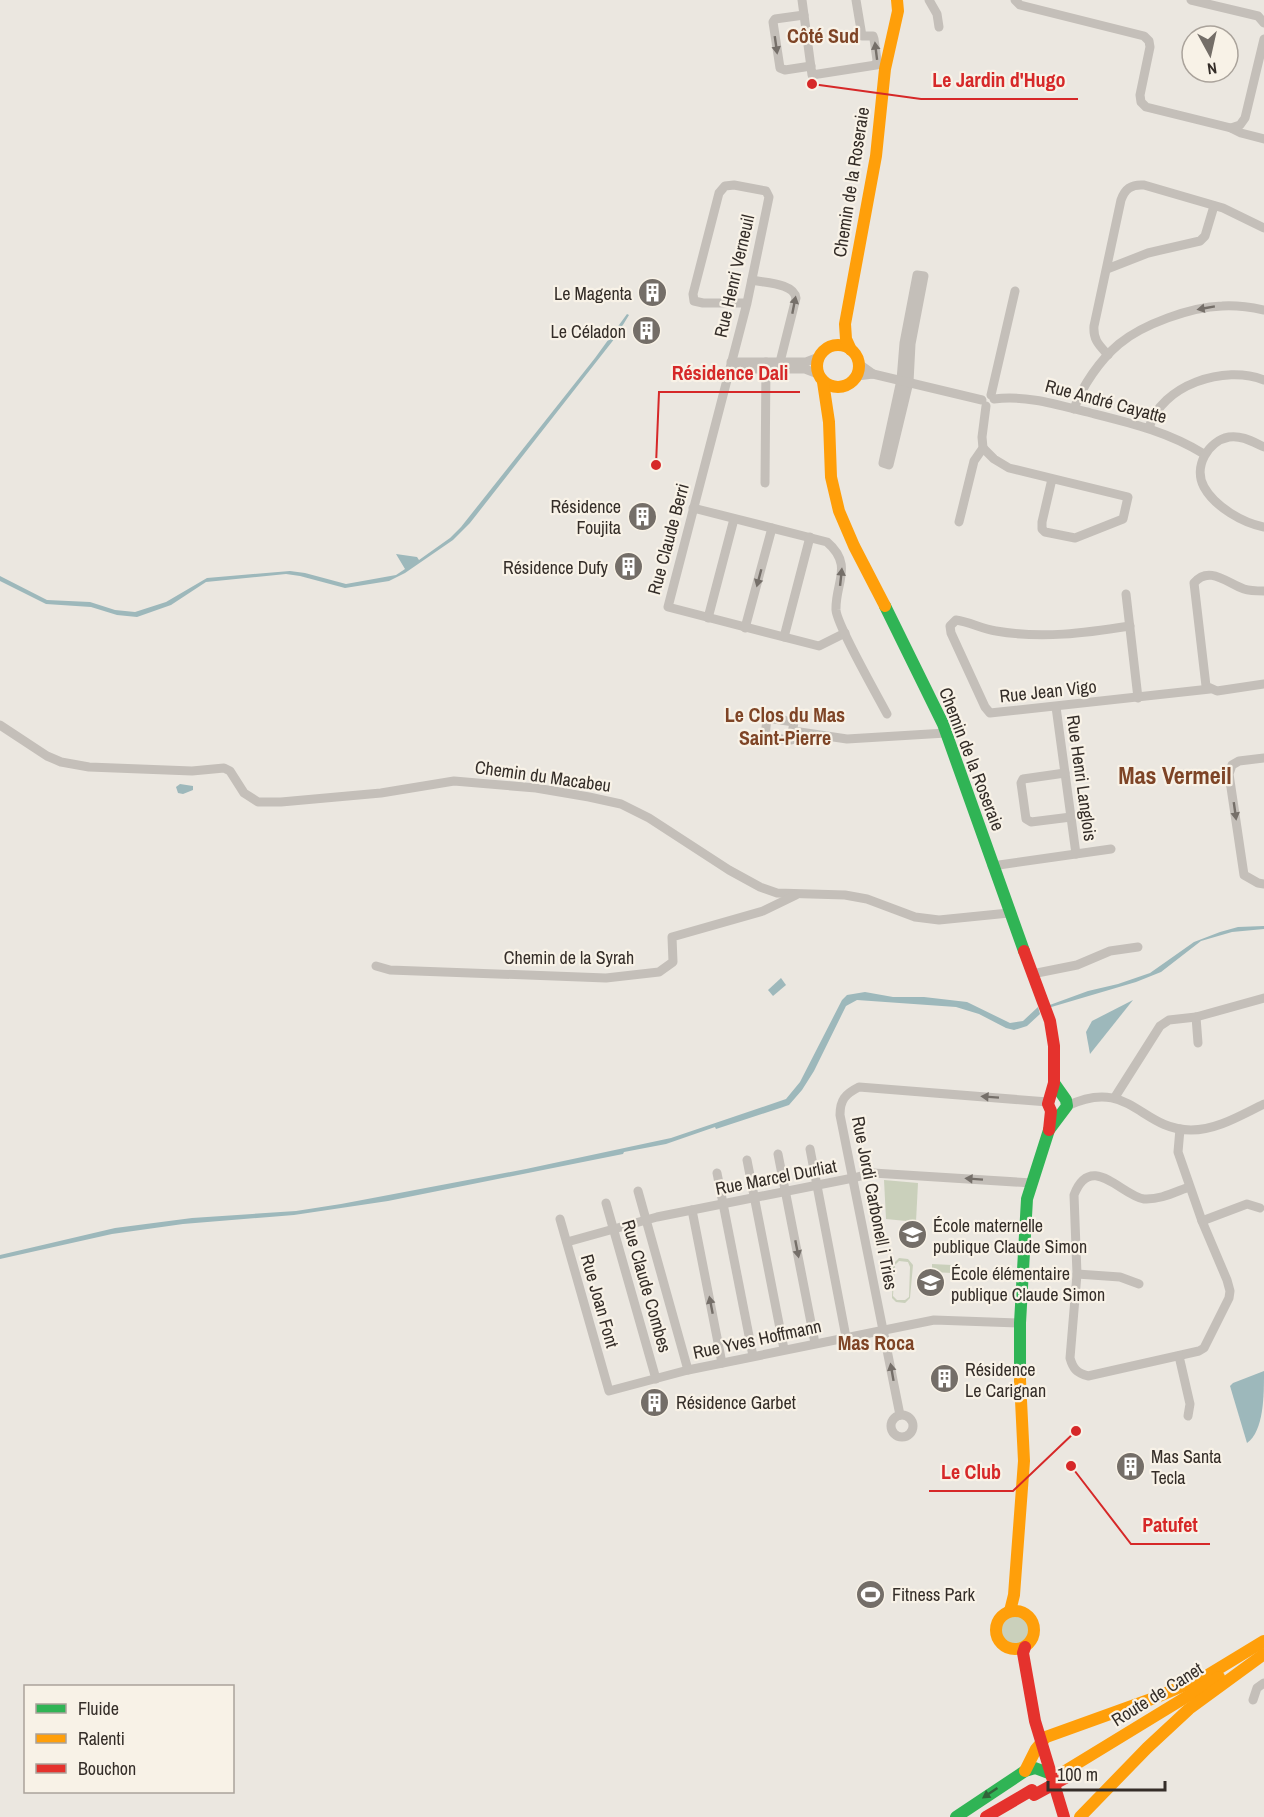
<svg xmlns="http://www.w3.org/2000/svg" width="1264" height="1817" font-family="'Archivo Narrow',sans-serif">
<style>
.green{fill:#cad0bb;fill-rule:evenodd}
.water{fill:#9db8bb}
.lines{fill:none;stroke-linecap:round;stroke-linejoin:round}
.street{stroke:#c4bfb9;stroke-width:9}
.fast{stroke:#30b455;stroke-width:12}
.slow{stroke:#ff9f0a;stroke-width:12}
.jam{stroke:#e5322d;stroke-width:12}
.jam-bridge{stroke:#e5322d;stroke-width:12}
.oneway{fill:#756f69}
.oneway2{fill:#32633a}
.labels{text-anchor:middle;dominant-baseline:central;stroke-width:4.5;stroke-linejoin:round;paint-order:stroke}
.street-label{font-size:18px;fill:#342d28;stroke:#f8f2e7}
.poi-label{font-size:18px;fill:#342d28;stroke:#f8f2e7;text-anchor:start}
.neighbourhood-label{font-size:20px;font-weight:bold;fill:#7e4426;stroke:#f8f2e7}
.district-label{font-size:24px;font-weight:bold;fill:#7e4426;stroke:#f8f2e7}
.leader{fill:none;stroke:#d62828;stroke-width:2}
.callout-dot{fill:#d62828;stroke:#f8f2e7;stroke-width:2}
.callout-label{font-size:20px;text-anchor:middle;font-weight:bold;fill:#d62828;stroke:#f8f2e7;stroke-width:4.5;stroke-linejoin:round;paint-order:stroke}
</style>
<rect width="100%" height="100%" fill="#ebe7e0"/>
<g class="green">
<path d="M884,1180L918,1183L916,1222L886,1219Z"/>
<path d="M899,1258L908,1259L913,1265L910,1298L905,1303L896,1302L892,1298L893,1264ZM899,1261L908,1262L910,1267L909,1297L905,1300H897L893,1296L895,1265Z"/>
<path d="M932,1264L952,1265V1273L932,1272Z"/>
<circle cx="1015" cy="1630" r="19"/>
</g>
<g class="water">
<path d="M627,314L629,315L615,338L470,523L453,540L405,573L389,581L345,588L300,576L286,574L206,582L171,605L137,617L117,615L91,607L46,604L0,581V576L47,600L90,602L115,610L135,612L166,602L207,578L290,571L305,573L346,584L396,575L405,569L396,554L417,557L419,560L450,538L461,527L595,358Z"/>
<path d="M180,784L193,786V790L183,794L178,793L176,787Z"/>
<path d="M1264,926V929L1232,932L1201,941L1161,972L1136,982L1048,1008L1047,1006L1088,991L1118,984L1150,973L1194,942L1220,932L1238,927Z"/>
<path d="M781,978L786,985L773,996L768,990Z"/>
<path d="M865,992L893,997H924L967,1002L1010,1023L1023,1021L1038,1007L1040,1014L1027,1026L1014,1030L1006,1028L979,1014L956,1007L857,1000L846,1006L814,1071L802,1090L789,1105L716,1129L715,1127L666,1144L624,1152L623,1154L388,1201L294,1215L183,1224L112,1234L0,1259V1255L115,1228L192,1218L296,1211L341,1204L526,1169L671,1138L786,1099L800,1082L842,1000L847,995Z"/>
<path d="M1133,1000L1090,1054L1086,1032L1092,1021Z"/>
<path d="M1264,1371C1264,1395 1264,1431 1247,1443L1230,1386L1233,1383Z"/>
</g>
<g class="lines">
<g class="street">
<path d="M802,0L812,75L876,65L877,60L874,39L873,36H862L856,0"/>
<path d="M929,0L937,14L939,27"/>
<path d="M1015,0L1020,5L1144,36L1149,41L1150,47L1140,95L1141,102L1146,107L1231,128L1241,133L1264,139"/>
<path d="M1191,0L1258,16L1264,23"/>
<path d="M804,15L775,19L773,22L780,68L785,70L811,66"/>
<path d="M1231,128L1240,125L1245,118L1264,39"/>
<path d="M1107,269L1148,253L1200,241L1205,236L1214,206"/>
<path d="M917,275L924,276L911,344L909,382L889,465L883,463L901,380L904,343Z"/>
<path d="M752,280C765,283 794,283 796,298L780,362"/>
<path d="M747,303H703L694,301L693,294L719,193L725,186L734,185L766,191L769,197L747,303L668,607L819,646L845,633"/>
<path d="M1108,355C1099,345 1093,340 1094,326L1121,200C1125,189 1131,184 1144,185L1223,208L1264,228"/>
<path d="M731,362H806L819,357"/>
<path d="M859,364L873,374"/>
<path d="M730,369H805L818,374"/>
<path d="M857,376L873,374L982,400"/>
<path d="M991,395L1015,291"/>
<path d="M994,399C1028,395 1058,405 1091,413C1131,423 1169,432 1204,454"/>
<path d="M1074,409C1082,386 1100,360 1119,344C1143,324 1191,307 1222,306C1237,305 1250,307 1264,310"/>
<path d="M1149,428C1161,385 1225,364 1264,380"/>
<path d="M1264,447C1253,442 1242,435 1229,437C1208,441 1193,467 1204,487C1215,507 1243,523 1264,527"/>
<path d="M983,448L994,459L1009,468L1128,497L1123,519L1075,538L1045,532L1042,529V522L1052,479"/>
<path d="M765,483L766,362"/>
<path d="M693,508L827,542C854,565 835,583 836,610C837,625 877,695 887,714"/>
<path d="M959,522L974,461L983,448L982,437L986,406"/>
<path d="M1264,591C1258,591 1250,591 1244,589C1227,583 1209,565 1194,583L1206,686L1217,691L1264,684"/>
<path d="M1126,594L1138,698"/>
<path d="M708,618L734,519"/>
<path d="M1130,626C1085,633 1042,639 996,631C982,629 970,622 956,620L950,626L951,633L985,707L990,713L1210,689"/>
<path d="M745,628L772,528"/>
<path d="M784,637L810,537"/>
<path d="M1056,707L1076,854"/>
<path d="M767,718L794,722L791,740L765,737Z"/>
<path d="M0,725L47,756L61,762L89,767L192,771L224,768L230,771L244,793L258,802H281L381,793L454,781L536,788L589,797L621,804L649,818L729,870L760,887L777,893L845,895L867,899L915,917L939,920L1009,913"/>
<path d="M793,731L847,739L946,733"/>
<path d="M1264,758L1239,761L1232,765L1229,774L1244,875L1258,883L1264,884"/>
<path d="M1065,773L1023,779L1021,783L1026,819L1031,822L1071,817"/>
<path d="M992,866L1111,849"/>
<path d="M376,966L390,970L606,978L659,972L673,962L672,937L763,911L796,895"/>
<path d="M1032,974L1077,965L1110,951L1138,947"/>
<path d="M1196,1017L1198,1043"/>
<path d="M1115,1097L1160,1026L1169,1020L1196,1017L1264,998"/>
<path d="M1067,1106C1130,1076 1140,1130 1191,1130C1217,1130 1241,1115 1264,1104"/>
<path d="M1180,1129L1178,1152L1202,1221L1227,1280L1230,1291L1229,1298L1204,1348L1199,1351L1088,1376C1077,1373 1073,1369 1070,1358L1077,1274L1074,1195C1091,1151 1122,1196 1144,1199C1160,1200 1175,1192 1189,1187"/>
<path d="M810,1149L846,1337"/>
<path d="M778,1154L815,1343"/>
<path d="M747,1160L784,1349"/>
<path d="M717,1173L753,1356"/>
<path d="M638,1191L688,1370"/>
<path d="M606,1203L656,1379"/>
<path d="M692,1210L722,1363"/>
<path d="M560,1219L609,1391L688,1370L934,1320L1020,1323"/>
<path d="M1202,1221L1247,1204L1260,1208"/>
<path d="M567,1242L657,1217L853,1178L873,1173L1032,1183"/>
<path d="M1077,1274L1120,1277L1139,1284"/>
<path d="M1179,1356L1190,1404L1188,1416"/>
<circle cx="902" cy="1426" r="11"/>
<path d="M900,1415L840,1115C840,1100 845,1094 859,1087L1048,1102"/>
<path d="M1253,1700L1257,1688L1264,1683"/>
</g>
<g class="fast">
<path d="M885,606L943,724L1024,951"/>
<path d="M1020,1380V1323L1027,1199L1049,1130L1067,1106L1066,1100L1054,1083"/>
<path d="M956,1817L1025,1771L1035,1768L1051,1774"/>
</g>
<g class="slow">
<circle cx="838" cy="366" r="21"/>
<path d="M851,350L846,339L845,324L876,156L885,69L898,11L897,0"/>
<path d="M823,382L829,422L831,477L839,511L854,546L885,606"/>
<circle cx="1015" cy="1630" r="19"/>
<path d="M1010,1611L1014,1595L1024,1461L1020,1380"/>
<path d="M1025,1771L1036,1749L1046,1737L1157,1697L1208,1675L1264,1641"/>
<path d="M1065,1771L1219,1677"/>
<path d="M1080,1817L1147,1748L1189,1709L1264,1654"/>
</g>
<g class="jam">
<path d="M1024,951L1050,1021L1054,1046V1083L1048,1104L1051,1111L1049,1130"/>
<path d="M1025,1647L1023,1653L1035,1721L1064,1817"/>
<path d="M986,1817L1032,1790"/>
</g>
<path class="jam-bridge" d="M1034,1795L1069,1776"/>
</g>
<defs><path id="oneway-solid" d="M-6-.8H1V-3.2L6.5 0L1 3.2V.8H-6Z" transform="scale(1.5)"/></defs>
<g class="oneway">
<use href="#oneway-solid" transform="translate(776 45) rotate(82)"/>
<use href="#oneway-solid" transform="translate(876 51) rotate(-97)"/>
<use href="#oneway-solid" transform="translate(794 305) rotate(-79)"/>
<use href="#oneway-solid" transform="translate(1206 308) rotate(170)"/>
<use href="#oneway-solid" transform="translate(841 577) rotate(-84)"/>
<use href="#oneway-solid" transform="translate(759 578) rotate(105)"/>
<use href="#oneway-solid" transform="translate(1235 811) rotate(82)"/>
<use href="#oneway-solid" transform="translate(990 1097) rotate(-176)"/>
<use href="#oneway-solid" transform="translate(974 1179) rotate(-176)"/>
<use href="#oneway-solid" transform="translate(797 1249) rotate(79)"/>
<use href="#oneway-solid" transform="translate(711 1305) rotate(-101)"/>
<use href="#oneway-solid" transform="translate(892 1372) rotate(-100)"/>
</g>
<use class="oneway2" href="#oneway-solid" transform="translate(990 1793) rotate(146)"/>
<defs>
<symbol id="building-disc" viewBox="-11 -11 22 22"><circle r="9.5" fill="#746e68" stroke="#f8f2e7"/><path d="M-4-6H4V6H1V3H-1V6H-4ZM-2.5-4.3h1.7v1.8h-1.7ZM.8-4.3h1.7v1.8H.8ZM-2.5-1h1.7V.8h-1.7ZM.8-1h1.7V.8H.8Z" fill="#fff"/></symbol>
<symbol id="school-disc" viewBox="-11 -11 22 22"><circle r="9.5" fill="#746e68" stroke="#f8f2e7"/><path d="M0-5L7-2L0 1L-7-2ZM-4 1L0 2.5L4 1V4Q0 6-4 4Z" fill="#fff"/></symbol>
<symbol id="stadium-disc" viewBox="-11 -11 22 22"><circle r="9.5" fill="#746e68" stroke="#f8f2e7"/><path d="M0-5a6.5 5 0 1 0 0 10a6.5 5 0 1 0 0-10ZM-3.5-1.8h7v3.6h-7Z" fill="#fff"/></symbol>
</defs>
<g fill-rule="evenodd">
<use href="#building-disc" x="636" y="276" width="33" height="33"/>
<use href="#building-disc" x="630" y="314" width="33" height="33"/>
<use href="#building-disc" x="626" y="500" width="33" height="33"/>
<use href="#building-disc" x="612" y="550" width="33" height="33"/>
<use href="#school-disc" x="896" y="1218" width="33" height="33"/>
<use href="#school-disc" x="914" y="1266" width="33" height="33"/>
<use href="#building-disc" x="928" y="1362" width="33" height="33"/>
<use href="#building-disc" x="638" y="1386" width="33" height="33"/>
<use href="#building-disc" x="1114" y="1450" width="33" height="33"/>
<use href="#stadium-disc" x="854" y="1578" width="33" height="33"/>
</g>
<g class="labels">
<g class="street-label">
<text transform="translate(851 182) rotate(-81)">Chemin de la Roseraie</text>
<text transform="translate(734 276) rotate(-77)">Rue Henri Verneuil</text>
<text transform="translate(1106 401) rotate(15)">Rue André Cayatte</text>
<text transform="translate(668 539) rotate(-75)">Rue Claude Berri</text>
<text transform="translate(1048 691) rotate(-6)">Rue Jean Vigo</text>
<text transform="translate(972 759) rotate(69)">Chemin de la Roseraie</text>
<text transform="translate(543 776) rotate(8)">Chemin du Macabeu</text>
<text transform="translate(1082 778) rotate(82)">Rue Henri Langlois</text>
<text x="569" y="957">Chemin de la Syrah</text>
<text transform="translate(776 1177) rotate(-11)">Rue Marcel Durliat</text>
<text transform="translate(875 1203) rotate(79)">Rue Jordi Carbonell i Tries</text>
<text transform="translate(647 1286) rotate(74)">Rue Claude Combes</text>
<text transform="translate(600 1301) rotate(74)">Rue Joan Font</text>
<text transform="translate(757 1339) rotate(-12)">Rue Yves Hoffmann</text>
<text transform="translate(1157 1694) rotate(-32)">Route de Canet</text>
</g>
<g class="poi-label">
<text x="632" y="293" text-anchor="end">Le Magenta</text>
<text x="626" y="331" text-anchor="end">Le Céladon</text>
<text x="621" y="506" text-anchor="end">Résidence<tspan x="621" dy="21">Foujita</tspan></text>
<text x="608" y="567" text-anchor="end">Résidence Dufy</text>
<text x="933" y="1225">École maternelle<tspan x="933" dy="21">publique Claude Simon</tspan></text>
<text x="951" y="1273">École élémentaire<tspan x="951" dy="21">publique Claude Simon</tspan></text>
<text x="965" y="1369">Résidence<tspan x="965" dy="21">Le Carignan</tspan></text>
<text x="676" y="1402">Résidence Garbet</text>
<text x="1151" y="1456">Mas Santa<tspan x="1151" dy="21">Tecla</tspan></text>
<text x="892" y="1594">Fitness Park</text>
</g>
<g class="neighbourhood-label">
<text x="823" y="35">Côté Sud</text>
<text x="785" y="714">Le Clos du Mas<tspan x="785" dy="23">Saint-Pierre</tspan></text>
<text x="876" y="1342">Mas Roca</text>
</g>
<g class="district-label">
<text x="1175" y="775">Mas Vermeil</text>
</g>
</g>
<path class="leader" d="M812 84L921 99H1078M656 465L659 392H800M1076 1431L1013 1491H929M1071 1466L1131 1544H1210"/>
<g class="callout-dot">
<circle cx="812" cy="84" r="6"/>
<circle cx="656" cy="465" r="6"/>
<circle cx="1076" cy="1431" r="6"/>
<circle cx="1071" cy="1466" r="6"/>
</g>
<g class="callout-label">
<text x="999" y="87">Le Jardin d'Hugo</text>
<text x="730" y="380">Résidence Dali</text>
<text x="971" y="1479">Le Club</text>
<text x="1170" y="1532">Patufet</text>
</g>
<rect x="24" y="1685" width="210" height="108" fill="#f8f2e7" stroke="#aaa39b" stroke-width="1.5"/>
<rect x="36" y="1704" width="30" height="9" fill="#30b455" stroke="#aaa39b" stroke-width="1.5"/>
<text x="78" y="1715" font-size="18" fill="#342d28">Fluide</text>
<rect x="36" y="1734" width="30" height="9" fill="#ff9f0a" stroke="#aaa39b" stroke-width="1.5"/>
<text x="78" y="1745" font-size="18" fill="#342d28">Ralenti</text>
<rect x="36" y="1764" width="30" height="9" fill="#e5322d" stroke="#aaa39b" stroke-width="1.5"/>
<text x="78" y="1775" font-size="18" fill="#342d28">Bouchon</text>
<g transform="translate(1210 54) rotate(172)"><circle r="28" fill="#f8f2e7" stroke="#aaa39b" stroke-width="1.5"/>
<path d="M0-4.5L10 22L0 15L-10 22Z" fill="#746e68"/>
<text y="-9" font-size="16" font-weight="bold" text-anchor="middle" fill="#342d28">N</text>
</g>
<path d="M1048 1781v9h117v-9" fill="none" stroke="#342d28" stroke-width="3"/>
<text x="1057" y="1781" font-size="18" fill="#342d28" stroke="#f8f2e7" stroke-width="4.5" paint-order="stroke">100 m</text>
</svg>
